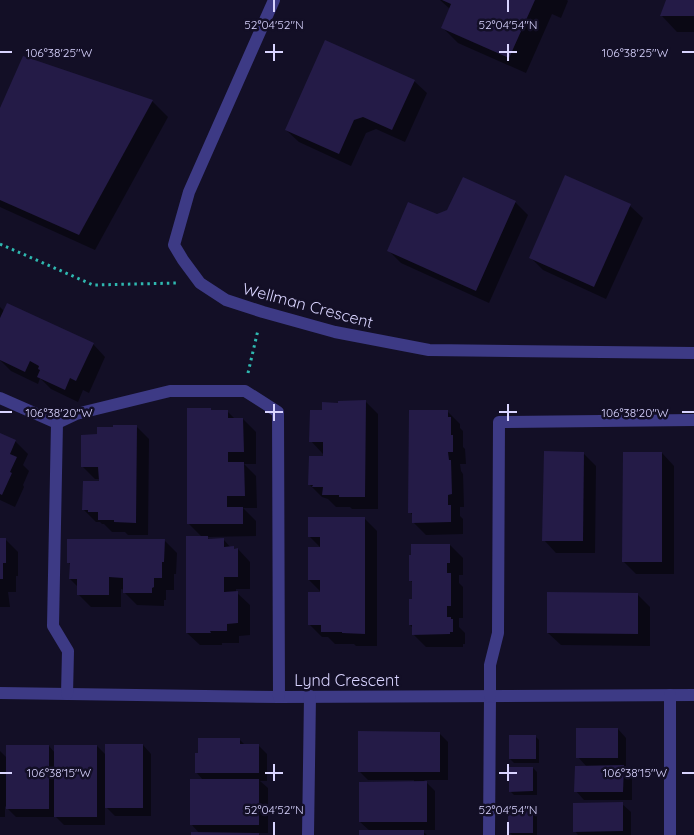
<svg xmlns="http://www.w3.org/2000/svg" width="694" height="835" font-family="Quicksand,sans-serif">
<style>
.shadow{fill:#0007}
.building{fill:#241b47}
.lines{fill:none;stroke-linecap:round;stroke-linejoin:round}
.path{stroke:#2fb8b0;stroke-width:3;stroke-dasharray:2.5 4;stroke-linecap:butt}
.lane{stroke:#3d3a85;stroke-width:12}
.street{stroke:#3d3a85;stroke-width:12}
.ticks{fill:none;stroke:#d9d4ff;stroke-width:2}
.labels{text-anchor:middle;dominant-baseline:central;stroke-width:5;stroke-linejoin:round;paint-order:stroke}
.street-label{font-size:16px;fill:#d9d4ff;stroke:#130f26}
.ticks-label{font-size:12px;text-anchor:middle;fill:#d9d4ff;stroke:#130f26;stroke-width:5;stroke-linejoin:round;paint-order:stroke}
</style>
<rect width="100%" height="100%" fill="#130f26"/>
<g class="shadow">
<path d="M440,0H567L568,1L561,18L552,14L526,73L458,43L442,27L450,9Z"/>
<path d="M667,0H694V32H677L662,16Z"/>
<path d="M414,81L427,93L405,142L376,129L366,133L351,166L299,142L286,130Z"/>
<path d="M152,101L168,117L95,250L0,207V111Z"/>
<path d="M463,179L515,202L528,215L489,303L401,263L388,250L437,215L448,211Z"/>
<path d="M630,206L643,218L606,299L543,270L530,257Z"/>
<path d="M0,307L5,312L93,344L105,357L89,393L83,390L78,402L51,389L40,378L38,384L11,371L0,360Z"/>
<path d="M366,402L378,414V509H352L350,507H336L328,499L322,497L309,484L324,458L323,454L311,441L323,411L340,404Z"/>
<path d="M210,409L213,412H228L235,419H243L256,432V464H244L256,476L257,508H243L256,521V536L206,537L210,540H224L231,548H233L235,550L238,549L250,562V589H236V592L250,605V635L239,636V643H222V645H200L187,633L202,537L189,524Z"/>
<path d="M447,411L460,424V428L463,431V447L465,449L466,464H460L461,471L463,474L464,507H460V516L463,519V534L426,535L413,522V516L410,512Z"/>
<path d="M136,426L149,439L148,535H128L125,532H112L104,524H102L100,522H96L83,509L100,482V479H95L82,466L98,436Z"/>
<path d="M0,434L15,441L28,454L23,465L29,471L23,485L24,487L15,507L0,500Z"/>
<path d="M583,453L596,466L595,553H556L544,540Z"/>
<path d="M662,453L674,466V574H636L623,561Z"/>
<path d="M365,519L377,531V646H356L354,644H335L328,637H322L309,624L322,593L309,580L321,548L309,536Z"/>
<path d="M0,540H6L18,552V576H16V592H8L10,607H0Z"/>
<path d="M164,540L177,553L176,574H174V590H166V600H164V606L137,605L125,593V590L121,589V607H91L78,594V587L70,579L71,565L69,563Z"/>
<path d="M450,545L463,558V575H459V583L463,587V618H459V627L465,633V644H463V647H426L413,634V628L410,625L413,600V583L410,580Z"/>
<path d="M637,594L650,607V646L561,645L548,633Z"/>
<path d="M618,729L626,738V766H622L632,775V800H584L576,791L587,767L578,757Z"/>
<path d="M439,733L448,742V780H424L435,791V830H421L427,835H360L370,831L360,822L414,783V780H368L360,772Z"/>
<path d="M535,736L539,740V763H514L510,759Z"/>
<path d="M240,740L245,745H258L267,754V781H260L268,788V833H258L260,835H192L200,834L192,825L203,780L196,772Z"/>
<path d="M143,745L151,754V816H115L105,806V825H64L56,817H16L5,806V817H0V751L7,758L49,746L55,753L97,746L107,756Z"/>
<path d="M533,768L537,772V795H514L510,791Z"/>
<path d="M622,804L631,812V835H578L575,831Z"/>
<path d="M532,809L537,813V835H512L509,832Z"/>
</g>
<g class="building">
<path d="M442,0H535L509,58L441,28L451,4Z"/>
<path d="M666,0H694V16H660Z"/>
<path d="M325,40L415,80L392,130L363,117L354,120L339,154L285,130Z"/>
<path d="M23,56L153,100L79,235L0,200V108Z"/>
<path d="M565,175L631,204L594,287L529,258Z"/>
<path d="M463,177L516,201L476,291L387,251L408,202L437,214L447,210Z"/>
<path d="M7,303L94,343L76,381L70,378L65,390L37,377L40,370L38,369L39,366L30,361L25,372L0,360V318Z"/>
<path d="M366,400L365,497H339V495H322L323,487H312L313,485H308L309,456H323V442H309L310,410H322V402L338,403V401Z"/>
<path d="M187,408H211V410H228V418H243L244,452H228V462H244L245,496H227V507H243V524H187Z"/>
<path d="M409,410H448V417H451V435H453V452H448L449,460H451L452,494L448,495V505H451V522L412,523V513H408Z"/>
<path d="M113,425H137L136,523L114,522V520H98V512H88V510H82L83,481H99L98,467H81V435L97,434V427H113Z"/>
<path d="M0,433L16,440L10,454L17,457L10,472L12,473L2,495L0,494Z"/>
<path d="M544,451L584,452L583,541H542Z"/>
<path d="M623,452H662V562H622Z"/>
<path d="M308,517H365V634L342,633V632H321V625H308V592H320V580H308V547H320V537H308Z"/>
<path d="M186,536H208V539L224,538V547L234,546V549L238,548V577H224V592L238,591V623L227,624V631H210L211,633H186Z"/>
<path d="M0,538H6V563H3V579H0Z"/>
<path d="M67,539H165L164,562H162V578H154V587L152,588V593H123V578L109,577V595H77V579H69L70,563H67Z"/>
<path d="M411,544H450V563H447V573H451V606H447V617H451V619H453V632H450V634L412,635V625H409V599H412V581H409V555H411Z"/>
<path d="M547,592L638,593V634L547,633Z"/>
<rect x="576" y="728" width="42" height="30"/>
<path d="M358,731L440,732V772H358Z"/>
<rect x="509" y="735" width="27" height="24"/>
<path d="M198,738H240V744H259V773H195V753H198Z"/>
<rect x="105" y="744" width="38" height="64"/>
<rect x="6" y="745" width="43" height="64"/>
<rect x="54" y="745" width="43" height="72"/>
<path d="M624,765L623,792H574L575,766Z"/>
<path d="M509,767H533V791L509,792Z"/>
<rect x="190" y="779" width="69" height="46"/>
<path d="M427,781V822H359V782Z"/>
<path d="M623,802V831L573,832V803Z"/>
<rect x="508" y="808" width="25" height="25"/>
<rect x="359" y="830" width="65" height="5"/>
<path d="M191,832L259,833V835H191Z"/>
</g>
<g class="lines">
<g class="path">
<path d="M0,244L93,285L177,283"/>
<path d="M248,373L258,330"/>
</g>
<path class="lane" d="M489,835L490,696"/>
<g class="street">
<path d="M274,0L189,192L174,245L183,260L200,283L226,300L263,312L335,332L429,350L694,353"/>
<path d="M0,398L57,423"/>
<path d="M0,693L279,697L694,695"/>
<path d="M67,694L68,651L53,626L57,423L76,414L170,391H245L278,412L279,697"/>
<path d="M670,695V835"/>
<path d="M490,696V665L498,633L499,422L694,420"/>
<path d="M308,835L310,696"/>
</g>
</g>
<path class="ticks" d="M274,0V12M508,0V12M274,44V61M508,44V61M0,52H12M265,52H283M499,52H517M682,52H694M274,404V421M508,404V421M0,412H12M265,412H283M499,412H517M682,412H694M274,764V781M508,764V781M0,773H12M265,773H283M499,773H517M682,773H694M274,822V835M508,822V835"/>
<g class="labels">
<g class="street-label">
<text transform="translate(308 305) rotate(15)">Wellman Crescent</text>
<text x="347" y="680">Lynd Crescent</text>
</g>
</g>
<g class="ticks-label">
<text x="274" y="29">52°04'52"N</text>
<text x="508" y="29">52°04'54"N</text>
<text x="635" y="57">106°38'25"W</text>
<text x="59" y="57">106°38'25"W</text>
<text x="635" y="417">106°38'20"W</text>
<text x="59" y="417">106°38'20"W</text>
<text x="59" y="777">106°38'15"W</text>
<text x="635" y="777">106°38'15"W</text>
<text x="274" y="814">52°04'52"N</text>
<text x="508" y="814">52°04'54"N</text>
</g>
</svg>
